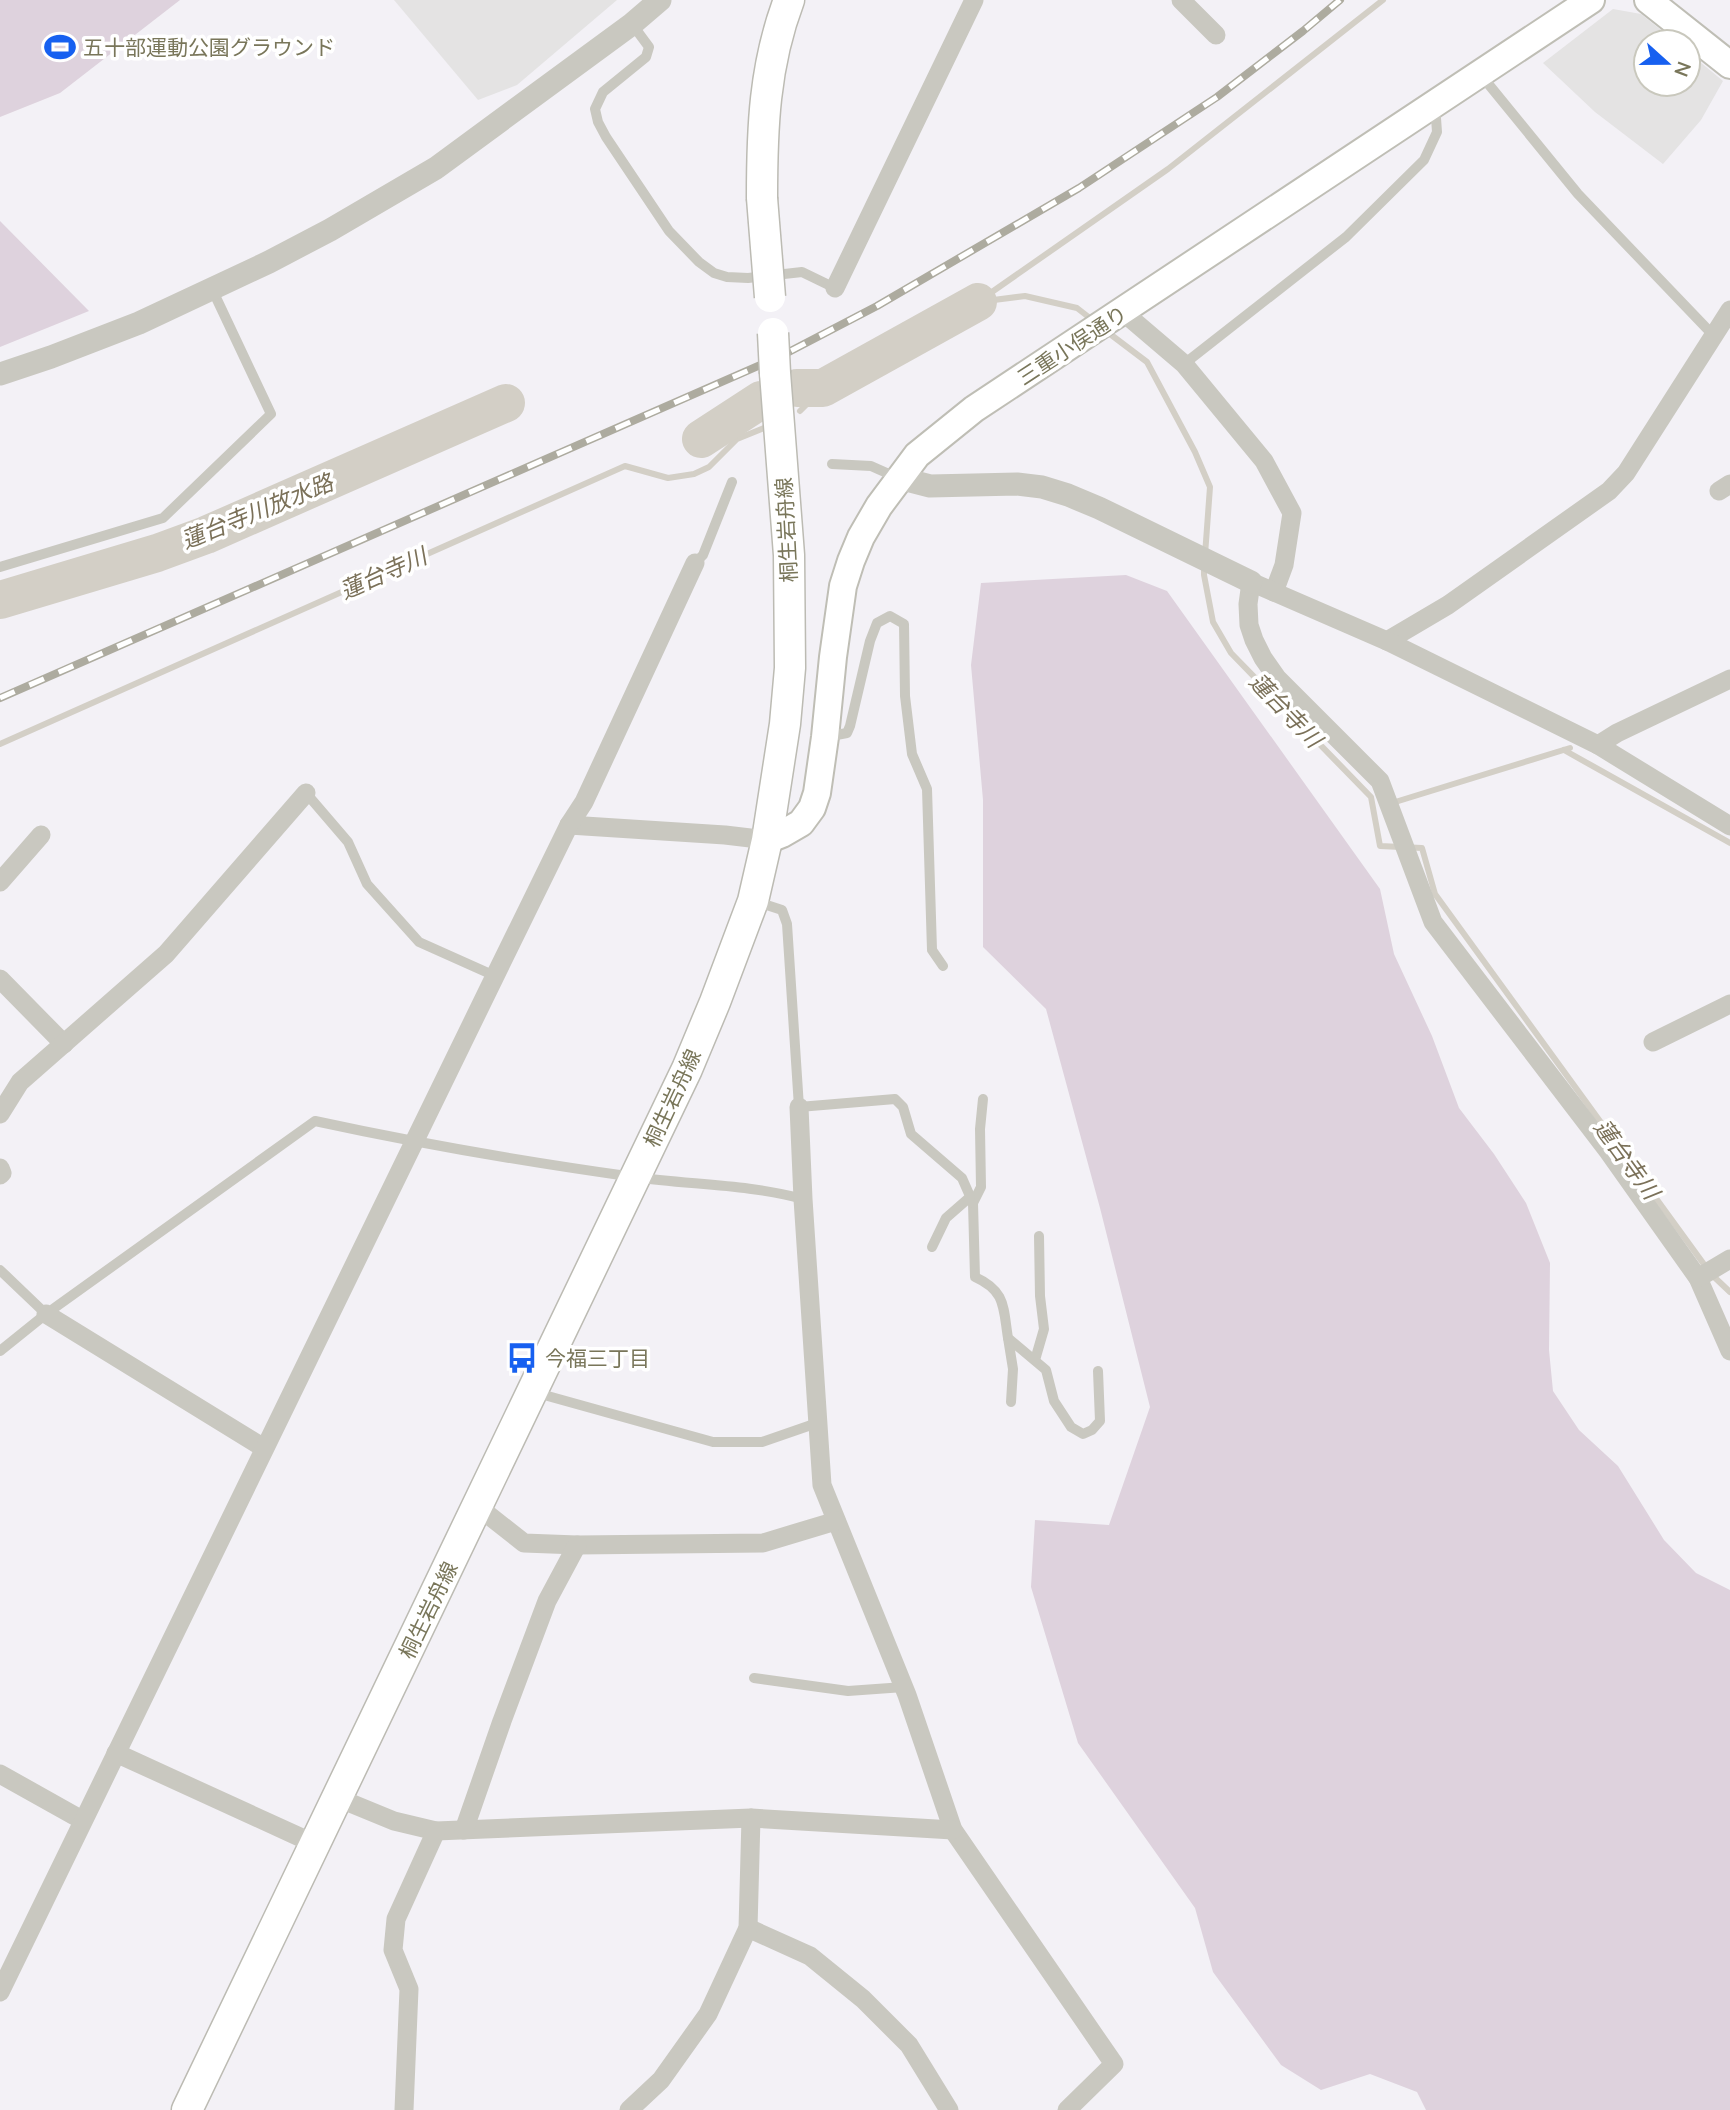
<svg xmlns="http://www.w3.org/2000/svg" width="1730" height="2110" font-family="Mulish,'Noto Sans JP',sans-serif">
<style>
.built{fill:#e4e3e3}
.green{fill:#ded2dd}
.lines{fill:none;stroke-linecap:round;stroke-linejoin:round}
.stream{stroke:#d3cfc6;stroke-width:6}
.river{stroke:#d3cfc6;stroke-width:38}
.secondary-casing{stroke:#bfbeb5;stroke-width:30}
.primary-casing{stroke:#bcbbb3;stroke-width:33}
.service{stroke:#c9c8c0;stroke-width:10}
.minor{stroke:#c9c8c0;stroke-width:19}
.tertiary{stroke:#c9c8c0;stroke-width:23}
.secondary{stroke:#fff;stroke-width:26}
.primary{stroke:#fff;stroke-width:30}
.rail-casing{stroke:#adab9f;stroke-width:8}
.rail{stroke:#fff;stroke-width:5;stroke-dasharray:16;stroke-linecap:butt}
.primary-bridge-casing{stroke:#bcbbb3;stroke-width:33;stroke-linecap:butt}
.primary-bridge{stroke:#fff;stroke-width:30}
.labels{text-anchor:middle;dominant-baseline:central;stroke-width:7;stroke-linejoin:round;paint-order:stroke}
.poi-label{font-size:21px;fill:#79765a;stroke:#fff;text-anchor:start}
.street-label{font-size:21px;fill:#79765a;stroke:#fff}
.water-label{font-size:23px;font-style:italic;fill:#7b7159;stroke:#fff}
</style>
<rect width="100%" height="100%" fill="#f3f1f6"/>
<g class="built">
<path d="M394,0H617L517,85L478,100Z"/>
<path d="M1613,9L1641,14L1676,42H1646V84H1688V52L1723,81L1701,120L1663,164L1595,112L1543,63Z"/>
</g>
<g class="green">
<path d="M0,0H180L60,93L0,117Z"/>
<path d="M0,221L89,311L0,347Z"/>
<path d="M1126,575L1167,591L1380,889L1394,954L1432,1036L1459,1108L1494,1154L1526,1203L1550,1263L1549,1350L1553,1391L1579,1430L1618,1466L1664,1540L1696,1573L1730,1590V2110H1426L1417,2092L1370,2074L1321,2090L1281,2065L1213,1972L1195,1908L1078,1743L1031,1587L1035,1520L1109,1525L1150,1407L1100,1208L1046,1009L983,947V800L971,665L981,583Z"/>
</g>
<g class="lines">
<g class="stream">
<path d="M979,301L1168,169L1383,0"/>
<path d="M978,302L1025,296L1077,308L1095,322"/>
<path d="M1106,331L1147,362L1195,452L1210,487L1205,555"/>
<path d="M800,411L823,388"/>
<path d="M1204,565V575L1213,622L1231,653L1371,797L1380,846L1422,848L1435,894L1711,1274L1730,1292"/>
<path d="M0,744L625,466L668,478L694,474L709,467L737,439L764,428"/>
<path d="M1564,750L1730,843"/>
<path d="M1392,803L1570,748"/>
</g>
<g class="river">
<path d="M797,388H823L978,302"/>
<path d="M701,439L761,400"/>
<path d="M0,600L157,553L206,535L506,403"/>
</g>
<defs>
<g id="secondary">
<path d="M1648,0L1730,65"/>
<path d="M767,840L782,834L801,823L812,808L817,793L825,737L833,657L843,586L851,561L861,537L879,506L917,455L974,409L1591,0"/>
</g>
<g id="primary">
<path d="M762,198C762,129 764,66 789,0"/>
<path d="M187,2110L687,1069L715,1002L753,901L767,840L785,724L790,668L789,555L775,373"/>
</g>
</defs>
<use href="#secondary" class="secondary-casing"/>
<use href="#primary" class="primary-casing"/>
<g class="service">
<path d="M632,24L649,47L646,57L603,92L595,109L598,122L606,137L669,231L699,262L714,273L727,277L748,278L802,272L835,288"/>
<path d="M1481,75L1578,194L1713,335"/>
<path d="M1184,364L1346,237L1424,160L1437,132L1436,118L1433,108"/>
<path d="M832,464L871,466L898,478"/>
<path d="M695,563L703,555L732,482"/>
<path d="M0,567L163,518L271,414L212,289"/>
<path d="M826,737L847,733L850,726L870,641L877,623L890,616L904,624L905,696L912,754L927,789L932,950L943,966"/>
<path d="M306,793L348,842L367,884L419,942L495,976"/>
<path d="M757,902L782,910L787,924L799,1107L895,1099L903,1107L911,1134L962,1178L973,1203L975,1277C1006,1291 1003,1307 1008,1338L1046,1370L1054,1401L1071,1427L1083,1434L1092,1430L1100,1421L1098,1371"/>
<path d="M973,1203L981,1187L980,1129L983,1099"/>
<path d="M932,1247L946,1218L970,1197"/>
<path d="M0,1270L46,1314"/>
<path d="M1008,1338L1013,1369L1011,1402"/>
<path d="M0,1351L46,1314L315,1121C421,1144 527,1162 634,1177C690,1185 748,1184 803,1199"/>
<path d="M1035,1360L1044,1329L1040,1296L1039,1236"/>
<path d="M537,1393L713,1442H762L817,1423"/>
<path d="M754,1678L848,1691L904,1687"/>
</g>
<g class="minor">
<path d="M1181,0L1216,35"/>
<path d="M835,288L974,0"/>
<path d="M1123,312L1184,364L1264,461L1292,513L1284,565L1274,592"/>
<path d="M1719,491L1730,484"/>
<path d="M1387,641L1448,605L1609,491L1626,473L1730,310"/>
<path d="M1598,745L1617,733L1730,679"/>
<path d="M569,825L725,835L767,840"/>
<path d="M1730,826L1598,745L1387,641L1251,582L1248,604L1249,625L1254,640L1263,658L1277,678L1380,781L1433,922L1608,1151L1698,1278L1730,1351"/>
<path d="M0,882L41,835"/>
<path d="M0,979L64,1044"/>
<path d="M1653,1042L1730,1004"/>
<path d="M799,1107L803,1199L822,1485L907,1695L953,1830L1114,2064L1067,2110"/>
<path d="M0,1114L20,1082L166,954L306,793"/>
<path d="M0,1168L2,1173L0,1175"/>
<path d="M1698,1278L1730,1259"/>
<path d="M46,1314L264,1448"/>
<path d="M477,1506L524,1543L577,1545L763,1543L836,1521"/>
<path d="M116,1753L315,1844"/>
<path d="M0,1774L82,1820"/>
<path d="M338,1798L394,1821L436,1831L751,1818L953,1830"/>
<path d="M464,1830L502,1721L547,1601L577,1545"/>
<path d="M748,1928L810,1956L863,1999L909,2045L949,2110"/>
<path d="M0,1992L495,976L569,825L584,802L695,563"/>
<path d="M404,2110L409,1989L393,1950L396,1919L436,1831"/>
<path d="M629,2110L661,2080L708,2014L748,1928L751,1818"/>
</g>
<g class="tertiary">
<path d="M0,374L51,357L139,323L269,262L330,230L436,168L632,24L660,0"/>
<path d="M899,478L930,486L1017,484L1042,487L1068,495L1099,508L1251,582"/>
</g>
<use href="#secondary" class="secondary"/>
<use href="#primary" class="primary"/>
<defs>
<path id="rail" d="M0,698L781,356L877,306L1079,188L1217,97L1303,31L1340,0"/>
</defs>
<use href="#rail" class="rail-casing"/>
<use href="#rail" class="rail"/>
<defs>
<g id="primary-bridge">
<path d="M762,198L770,297"/>
<path d="M773,333L775,373"/>
</g>
</defs>
<use href="#primary-bridge" class="primary-bridge-casing"/>
<use href="#primary-bridge" class="primary-bridge"/>
</g>
<defs>
<symbol id="stadium-bare" viewBox="-9 -9 18 18"><path d="M0-5a6.5 5 0 1 0 0 10a6.5 5 0 1 0 0-10ZM-3.5-1.8h7v3.6h-7Z" fill="#1760f0" stroke="#fff" stroke-width="2.5" paint-order="stroke"/></symbol>
<symbol id="bus-bare" viewBox="-9 -9 18 18"><path d="M-5-6H5V4H4V6H2V4H-2V6H-4V4H-5ZM-3.5-4V0h7V-4ZM-3.5 1.2v1.5H-2V1.2ZM2 1.2v1.5H3.5V1.2Z" fill="#1760f0" stroke="#fff" stroke-width="2.5" paint-order="stroke"/></symbol>
</defs>
<g fill-rule="evenodd">
<use href="#stadium-bare" x="38" y="25" width="44" height="44"/>
<use href="#bus-bare" x="500" y="1336" width="44" height="44"/>
</g>
<g class="labels">
<g class="poi-label">
<text x="83" y="47">五十部運動公園グラウンド</text>
<text x="545" y="1358">今福三丁目</text>
</g>
<g class="street-label">
<text transform="translate(1072 345) rotate(-33)">三重小俣通り</text>
<text transform="translate(786 530) rotate(-93)">桐生岩舟線</text>
<text transform="translate(672 1098) rotate(-65)">桐生岩舟線</text>
<text transform="translate(428 1610) rotate(-64)">桐生岩舟線</text>
</g>
<g class="water-label">
<text transform="translate(257 511) rotate(-22)">蓮台寺川放水路</text>
<text transform="translate(383 573) rotate(-24)">蓮台寺川</text>
<text transform="translate(1286 710) rotate(46)">蓮台寺川</text>
<text transform="translate(1627 1159) rotate(54)">蓮台寺川</text>
</g>
</g>
<g transform="translate(1667 63) rotate(111)"><circle r="33" fill="#ffffff" stroke="#c9c8bd" stroke-width="2"/>
<path d="M0-5L12 26L0 18L-12 26Z" fill="#1760f0"/>
<text y="-10" font-size="19" font-weight="bold" text-anchor="middle" fill="#79765a">N</text>
</g>
</svg>
